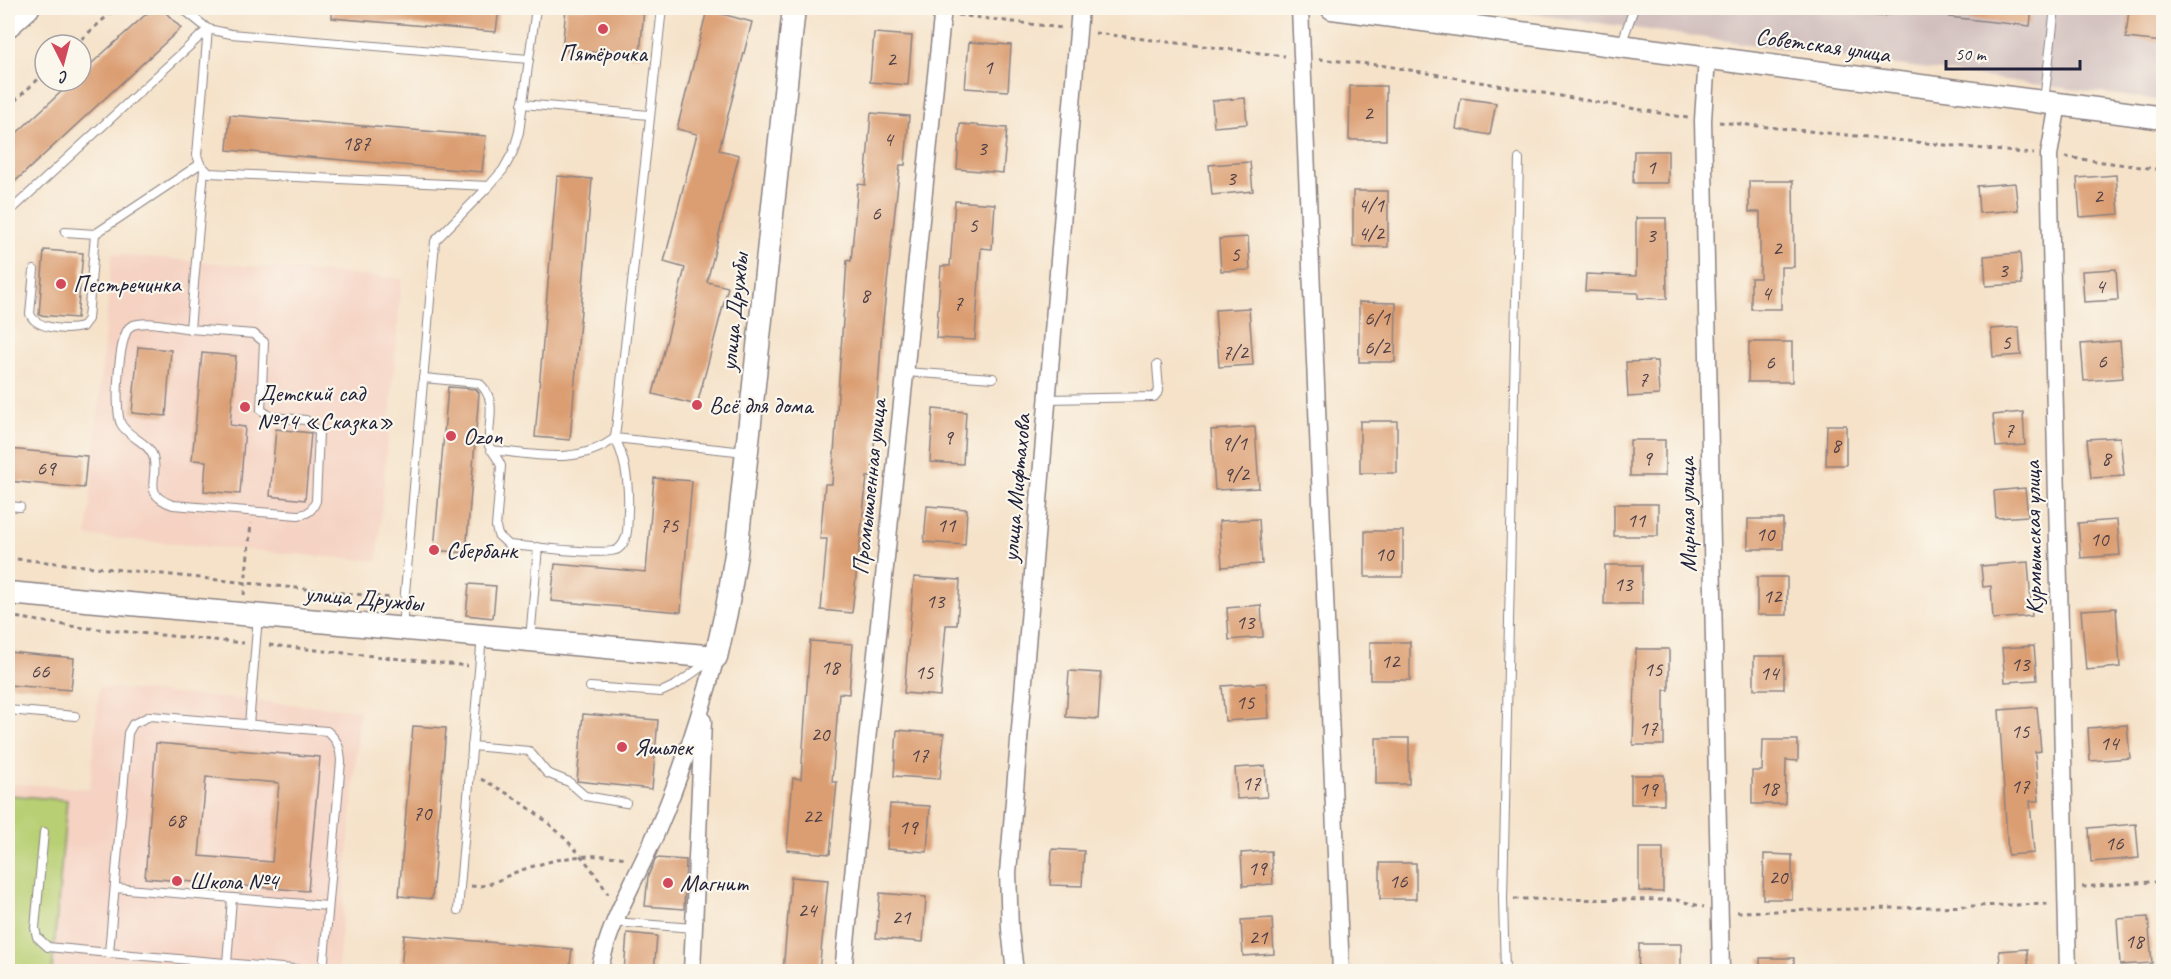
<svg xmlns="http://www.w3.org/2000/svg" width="2171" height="979" font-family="Caveat,sans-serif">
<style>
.built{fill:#f5d2c2}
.industrial{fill:#d1bfbd}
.green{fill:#b8cf73;stroke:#6d7857;stroke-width:1.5}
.building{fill:#db9e72;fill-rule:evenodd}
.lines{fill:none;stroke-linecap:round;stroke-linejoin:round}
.lane-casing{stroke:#8c8282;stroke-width:10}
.street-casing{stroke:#8c8282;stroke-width:19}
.secondary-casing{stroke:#8c8282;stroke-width:25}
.path{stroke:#8c8282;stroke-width:3;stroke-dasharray:4.5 4.5;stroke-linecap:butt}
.lane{stroke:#fff;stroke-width:8}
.street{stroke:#fff;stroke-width:16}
.secondary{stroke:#fff;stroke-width:22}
.poi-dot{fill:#d1495b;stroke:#fbf7ec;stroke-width:2}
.labels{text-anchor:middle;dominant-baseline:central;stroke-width:4.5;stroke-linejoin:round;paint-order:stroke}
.number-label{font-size:21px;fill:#504149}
.street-label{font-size:24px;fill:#22223b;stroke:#fbf7ec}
.poi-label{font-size:24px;fill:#22223b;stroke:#fbf7ec;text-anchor:start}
</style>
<rect width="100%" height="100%" fill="#fbf7ec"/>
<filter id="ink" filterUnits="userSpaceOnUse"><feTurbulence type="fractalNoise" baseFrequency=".0167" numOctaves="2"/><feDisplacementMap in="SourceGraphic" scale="12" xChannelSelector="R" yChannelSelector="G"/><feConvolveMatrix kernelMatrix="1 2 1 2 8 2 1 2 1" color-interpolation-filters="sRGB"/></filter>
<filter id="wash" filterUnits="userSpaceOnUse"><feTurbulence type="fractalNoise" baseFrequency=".008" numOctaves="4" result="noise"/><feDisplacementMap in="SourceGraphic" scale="24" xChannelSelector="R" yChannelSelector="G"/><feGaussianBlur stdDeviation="1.35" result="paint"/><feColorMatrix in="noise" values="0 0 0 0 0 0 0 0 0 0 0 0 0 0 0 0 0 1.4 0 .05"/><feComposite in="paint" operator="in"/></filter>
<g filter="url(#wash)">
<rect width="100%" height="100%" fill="#f5e2c9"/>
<g class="built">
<path d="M112,254L402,279L377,561L87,536Z"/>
<path d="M99,687L360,710L338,971H8V783L90,789Z"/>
</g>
<path class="industrial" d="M1491,8H2163V101L2048,86Z"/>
<path class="green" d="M8,795L67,800L52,971L8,967Z"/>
<g id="blocks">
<g class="building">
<path d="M153,8H161L181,28L8,188V141L73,81H81V73Z"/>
<path d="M332,8H499L496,32L332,18Z"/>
<path d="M566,8H644L640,56L562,50Z"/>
<path d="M1950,8H2032L2030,26L1949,17Z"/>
<path d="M2129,8L2163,10V42L2126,38Z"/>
<path d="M707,10L752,22L719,150L739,155L707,282L728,287L697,405L653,394L685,268L664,262L697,134L677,129Z"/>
<path d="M874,33L912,36L908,85L870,82Z"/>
<path d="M969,42L1011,45L1008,91L965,88Z"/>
<path d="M1350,86H1386V140H1349Z"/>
<path d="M1245,98L1247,124L1214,127L1212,101Z"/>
<path d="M1461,98L1496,103L1490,135L1456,129Z"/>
<path d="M871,113L909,116L905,165H900L882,329L872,477H867L852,613L821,610L827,539H820L825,484H832L847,260L851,261L858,184L865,185Z"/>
<path d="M230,115L486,136L482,172L227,150Z"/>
<path d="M960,124L1007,128L1003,173L957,169Z"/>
<path d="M1634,151H1668V183H1633Z"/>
<path d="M1250,162L1253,191L1212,195L1209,165Z"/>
<path d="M2116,175L2119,214L2080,217L2077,178Z"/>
<path d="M557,176L592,179L570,440L535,437Z"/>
<path d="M1749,181H1793L1794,267H1781V309H1751V278H1760V212H1749Z"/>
<path d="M2015,183L2018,210L1979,213L1977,186Z"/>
<rect x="1353" y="191" width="35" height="56"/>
<path d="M955,201L995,204L992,249L981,248L975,340L936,338L941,266H950Z"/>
<path d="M1636,218H1666L1667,299L1638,298V293L1585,291L1586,274L1636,276Z"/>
<path d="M1248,237L1250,270L1221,271L1219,239Z"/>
<path d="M44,250L83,253L77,318L39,315Z"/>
<path d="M2020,253L2022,284L1986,286L1984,256Z"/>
<path d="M2116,269L2118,300L2084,302L2082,271Z"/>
<path d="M1359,302L1396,303L1395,362H1359Z"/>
<path d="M1249,308L1253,365L1219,367L1215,310Z"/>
<path d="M2019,327L2021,355L1993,357L1991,329Z"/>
<path d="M2120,341L2123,378L2084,381L2081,344Z"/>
<path d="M1749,342H1792V382H1748Z"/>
<path d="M138,347L171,350L166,416L132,413Z"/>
<path d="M202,353L236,356L230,425L245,427L240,494L204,491L206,461L192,460Z"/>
<path d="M1657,361L1659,395L1628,397L1626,362Z"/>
<path d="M448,387L476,389L479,393L466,553L434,550Z"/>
<path d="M933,409L966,412L963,464L930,462Z"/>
<path d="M2023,412L2025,445L1996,447L1993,415Z"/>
<rect x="1360" y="421" width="37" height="52"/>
<path d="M1827,425H1846V465H1826Z"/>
<path d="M1255,427L1259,488L1215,490L1211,430Z"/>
<path d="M276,429L311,433L305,500L270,496Z"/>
<path d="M2120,437L2124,476L2091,478L2087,439Z"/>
<rect x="1630" y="440" width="35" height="36"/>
<path d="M8,449L87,456L84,488L8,481Z"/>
<path d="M654,478L692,481L681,612L551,601L555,564L646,572Z"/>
<path d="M2025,488L2028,516L1996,518L1994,491Z"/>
<rect x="1614" y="504" width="44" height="32"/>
<path d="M927,506L967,509L965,545L924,542Z"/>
<path d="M1259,519L1262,564L1222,567L1219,521Z"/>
<rect x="1748" y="519" width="35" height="30"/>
<path d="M2117,520L2120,555L2081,558L2078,523Z"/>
<rect x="1365" y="531" width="38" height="46"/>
<path d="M2028,562L2032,616L1993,619L1991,586L1983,587L1981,566Z"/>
<path d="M1605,565H1642V604H1604Z"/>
<path d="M914,577L960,580L957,625H946L940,696L904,693Z"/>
<rect x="1757" y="577" width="30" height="38"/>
<path d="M469,584L496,586L493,618L466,615Z"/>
<path d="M1261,605L1263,637L1229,640L1227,608Z"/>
<path d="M2116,608L2120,667L2086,670L2081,610Z"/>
<path d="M810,641L853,644L849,694L839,693L832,782H837L830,854L787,850L793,778L801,779Z"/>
<rect x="1370" y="642" width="40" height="38"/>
<path d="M2034,646L2037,680L2005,682L2002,648Z"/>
<path d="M1636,649H1669V690H1664V745H1633Z"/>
<path d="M8,652L74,658L71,690L8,685Z"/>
<rect x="1754" y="656" width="30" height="33"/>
<path d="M1069,671L1101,673L1098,719L1066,717Z"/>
<path d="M1266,683L1269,718L1225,721L1222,686Z"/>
<path d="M2037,707L2041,751L2035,752L2039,801H2030L2034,853L2008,855L1999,710Z"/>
<path d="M583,714L658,720L652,789L577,781Z"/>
<path d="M2127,725L2130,758L2090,761L2088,728Z"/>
<path d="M413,726L446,728L432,899L399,896Z"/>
<path d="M897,730L944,734L940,779L894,776Z"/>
<rect x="1376" y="738" width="33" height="46"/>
<path d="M1763,740H1798V761L1786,760L1785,804H1752V771H1762Z"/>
<path d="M156,743L320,757L308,891L145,878ZM206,777L279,783L272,862L199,856Z"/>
<path d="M1265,766L1267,797L1237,799L1235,768Z"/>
<rect x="1631" y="775" width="33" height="29"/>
<path d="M890,804L930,806L927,852L887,849Z"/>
<path d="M2136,824L2139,858L2091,862L2089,828Z"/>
<path d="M1639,848H1663V892L1639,891Z"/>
<path d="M1052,849L1084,851L1082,886L1050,885Z"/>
<path d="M1271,851L1273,884L1243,886L1241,853Z"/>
<path d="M1764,854L1792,855V899H1763Z"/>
<path d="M656,858L686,860L684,909L645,906L648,876Z"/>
<rect x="1380" y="863" width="36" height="36"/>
<path d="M791,877L828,880L819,972H783Z"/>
<path d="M880,893L926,897L923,942L876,938Z"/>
<path d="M2148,917L2152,963L2120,965L2117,919Z"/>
<path d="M1272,918L1274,954L1243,956L1241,920Z"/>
<path d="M627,933L657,936L654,972H624Z"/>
<path d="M404,935L572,949L569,972H433L401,969Z"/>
<path d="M1639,944H1681V972H1638Z"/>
<path d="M2027,949L2029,972H2001L1999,951Z"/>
<rect x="1760" y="958" width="34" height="14"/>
</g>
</g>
</g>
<g filter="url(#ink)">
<use href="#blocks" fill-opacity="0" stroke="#8c8282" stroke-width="1.5"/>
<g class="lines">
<defs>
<g id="lane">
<path d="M182,8L208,29L231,34L529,59"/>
<path d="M662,8L615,438L745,452"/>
<path d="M1847,8L1882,12L1895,8"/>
<path d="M208,29L197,155L200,164L209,173L489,186"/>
<path d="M1621,45L1634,8"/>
<path d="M2044,101L2055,8"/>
<path d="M522,104L649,115"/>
<path d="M8,213L208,29"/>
<path d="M65,232L95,234L200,164"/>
<path d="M34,270L30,314C36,329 67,331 82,327L88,319L95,234"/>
<path d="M190,329C174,327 146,319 131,326C118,333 114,411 121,424C128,437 148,442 153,456C160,478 140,494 173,505L298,515C308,514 312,511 316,501L319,432L306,420L272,417L261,410L264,342L254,334L190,329L204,170"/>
<path d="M905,372L993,378"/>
<path d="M423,378L479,383C499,401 487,422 489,446C493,453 498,458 501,466L496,527L498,535L509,545C528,546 607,557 618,549C630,540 627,522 628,510C629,486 626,460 615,438C579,466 534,454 491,450"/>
<path d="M1047,399L1154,397L1159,391L1157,365"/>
<path d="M8,506L20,507"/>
<path d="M402,628L435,241L489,186L503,170L513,152L519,132L536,8"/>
<path d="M530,639L538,547"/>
<path d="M590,687L661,692L676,685L711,660"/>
<path d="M8,710L75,716"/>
<path d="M249,725L258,616"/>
<path d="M472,746L529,751L547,773L569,782L585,796L626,803"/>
<path d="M44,832L35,928L37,937L48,947L109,953"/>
<path d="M115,888L328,906"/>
<path d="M458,910L482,636"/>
<path d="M614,922L694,928"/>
<path d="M227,963L232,898"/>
<path d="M323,971L341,761C340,747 338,741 327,731L150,716L133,724L128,733L109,953L329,972"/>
<path d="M1505,972L1503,899L1519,159"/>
</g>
<g id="street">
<path d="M1300,8L1341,972"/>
<path d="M1707,57L1703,120L1721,972"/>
<path d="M2058,104L2049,155L2068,972"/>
<path d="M599,972C609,921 637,878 657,831C681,775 700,716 716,657"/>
<path d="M692,972L703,721"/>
<path d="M843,972L943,8"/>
<path d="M1015,972L1010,929L1008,873L1080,8"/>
</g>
<g id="secondary">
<path d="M1332,8L2164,118"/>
<path d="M8,26L28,8"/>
<path d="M8,593L716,657L727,608L736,554L794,8"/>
</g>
</defs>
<use href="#lane" class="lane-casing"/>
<use href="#street" class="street-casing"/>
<use href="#secondary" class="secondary-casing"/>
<g class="path">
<path d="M894,8L925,11"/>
<path d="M958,15L1062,28"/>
<path d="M1095,33L1285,56"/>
<path d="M75,45L116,8"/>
<path d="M1319,59L1387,66L1688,118"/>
<path d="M8,107L45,73"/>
<path d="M1719,122L2034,154"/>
<path d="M2065,157L2164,170"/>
<path d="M8,558L392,598"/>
<path d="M244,595L251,523"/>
<path d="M8,616L77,627L244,643"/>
<path d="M269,645L468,666"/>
<path d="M481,779C533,805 579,844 608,894"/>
<path d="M471,886C490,888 502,877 519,871C555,858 589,852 626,858"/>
<path d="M2082,887L2164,881"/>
<path d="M1514,899L1677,900L1704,907"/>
<path d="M1737,912L2051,904"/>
</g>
<use href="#lane" class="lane"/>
<use href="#street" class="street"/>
<use href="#secondary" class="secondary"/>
</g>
</g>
<g class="poi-dot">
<circle cx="603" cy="29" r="6"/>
<circle cx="61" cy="284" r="6"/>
<circle cx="697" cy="405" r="6"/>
<circle cx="245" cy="407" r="6"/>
<circle cx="451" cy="436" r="6"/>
<circle cx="434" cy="550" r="6"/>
<circle cx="622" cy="747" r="6"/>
<circle cx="177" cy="881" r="6"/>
<circle cx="668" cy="883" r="6"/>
</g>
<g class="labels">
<g class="number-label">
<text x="891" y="59">2</text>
<text x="988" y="67">1</text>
<text x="1368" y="113">2</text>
<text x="888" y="139">4</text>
<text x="356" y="143">187</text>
<text x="982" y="148">3</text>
<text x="1651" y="167">1</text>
<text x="1231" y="178">3</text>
<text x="2098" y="196">2</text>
<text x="1371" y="205">4/1</text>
<text x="876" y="213">6</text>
<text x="973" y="225">5</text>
<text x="1371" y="233">4/2</text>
<text x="1651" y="235">3</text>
<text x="1777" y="248">2</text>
<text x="1235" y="254">5</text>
<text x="2003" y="270">3</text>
<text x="2100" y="286">4</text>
<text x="1766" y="293">4</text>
<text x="865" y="295">8</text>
<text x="958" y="303">7</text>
<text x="1377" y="318">6/1</text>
<text x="2006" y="342">5</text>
<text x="1377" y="347">6/2</text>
<text x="1235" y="352">7/2</text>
<text x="2102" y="361">6</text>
<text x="1770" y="362">6</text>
<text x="1643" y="379">7</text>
<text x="2009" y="430">7</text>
<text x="948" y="437">9</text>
<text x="1234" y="443">9/1</text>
<text x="1836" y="445">8</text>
<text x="1647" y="458">9</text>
<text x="2106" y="458">8</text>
<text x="46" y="468">69</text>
<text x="1236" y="474">9/2</text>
<text x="1636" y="520">11</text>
<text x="669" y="525">75</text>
<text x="946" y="525">11</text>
<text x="1765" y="534">10</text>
<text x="2099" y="539">10</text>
<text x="1384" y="554">10</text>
<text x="1623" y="584">13</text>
<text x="1772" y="596">12</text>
<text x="935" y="601">13</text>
<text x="1245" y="622">13</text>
<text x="1390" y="661">12</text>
<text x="2020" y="664">13</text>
<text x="830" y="667">18</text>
<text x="1653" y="669">15</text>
<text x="40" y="671">66</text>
<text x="924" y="672">15</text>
<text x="1769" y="673">14</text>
<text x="1245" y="702">15</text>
<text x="1648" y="728">17</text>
<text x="2020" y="731">15</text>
<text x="820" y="734">20</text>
<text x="2109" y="743">14</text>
<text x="919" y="755">17</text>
<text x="1251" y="783">17</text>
<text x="2020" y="786">17</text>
<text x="1769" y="788">18</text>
<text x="1648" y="789">19</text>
<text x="422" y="813">70</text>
<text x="812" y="816">22</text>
<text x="176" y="820">68</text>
<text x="908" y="827">19</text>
<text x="2114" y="843">16</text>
<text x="1257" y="868">19</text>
<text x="1778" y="877">20</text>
<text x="1398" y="881">16</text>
<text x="807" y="910">24</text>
<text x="901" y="917">21</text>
<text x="1258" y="937">21</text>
<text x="2134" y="941">18</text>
</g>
<g class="street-label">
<text transform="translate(1823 45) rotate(8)">Советская улица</text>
<text transform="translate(734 312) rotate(-84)">улица Дружбы</text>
<text transform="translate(869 487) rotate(-84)">Промышленная улица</text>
<text transform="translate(1016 488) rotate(-85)">улица Мифтахова</text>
<text transform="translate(1687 515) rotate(-91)">Мирная улица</text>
<text transform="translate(2033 538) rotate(-91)">Курмышская улица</text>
<text transform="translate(364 598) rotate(5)">улица Дружбы</text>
</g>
<g class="poi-label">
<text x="603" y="53" text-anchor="middle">Пятёрочка</text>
<text x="73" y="284">Пестречинка</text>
<text x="257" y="393">Детский сад<tspan x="257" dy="28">№14 «Сказка»</tspan></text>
<text x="709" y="405">Всё для дома</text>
<text x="463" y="436">Ozon</text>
<text x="446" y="550">Сбербанк</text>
<text x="634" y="747">Яшьлек</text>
<text x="189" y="881">Школа №4</text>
<text x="680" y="883">Магнит</text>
</g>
</g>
<rect width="2171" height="979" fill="none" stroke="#fbf7ec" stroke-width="30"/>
<g transform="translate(63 63) rotate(174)"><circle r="28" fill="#fbf7ec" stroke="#a4a2a5" stroke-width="1.5"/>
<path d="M0-4.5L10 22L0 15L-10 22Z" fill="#d1495b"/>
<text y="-9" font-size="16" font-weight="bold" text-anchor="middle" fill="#22223b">С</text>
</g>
<path d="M1946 60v9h134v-9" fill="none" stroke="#22223b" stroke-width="3"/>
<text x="1955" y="60" font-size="18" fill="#22223b" stroke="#fbf7ec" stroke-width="4.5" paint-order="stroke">50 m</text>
</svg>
